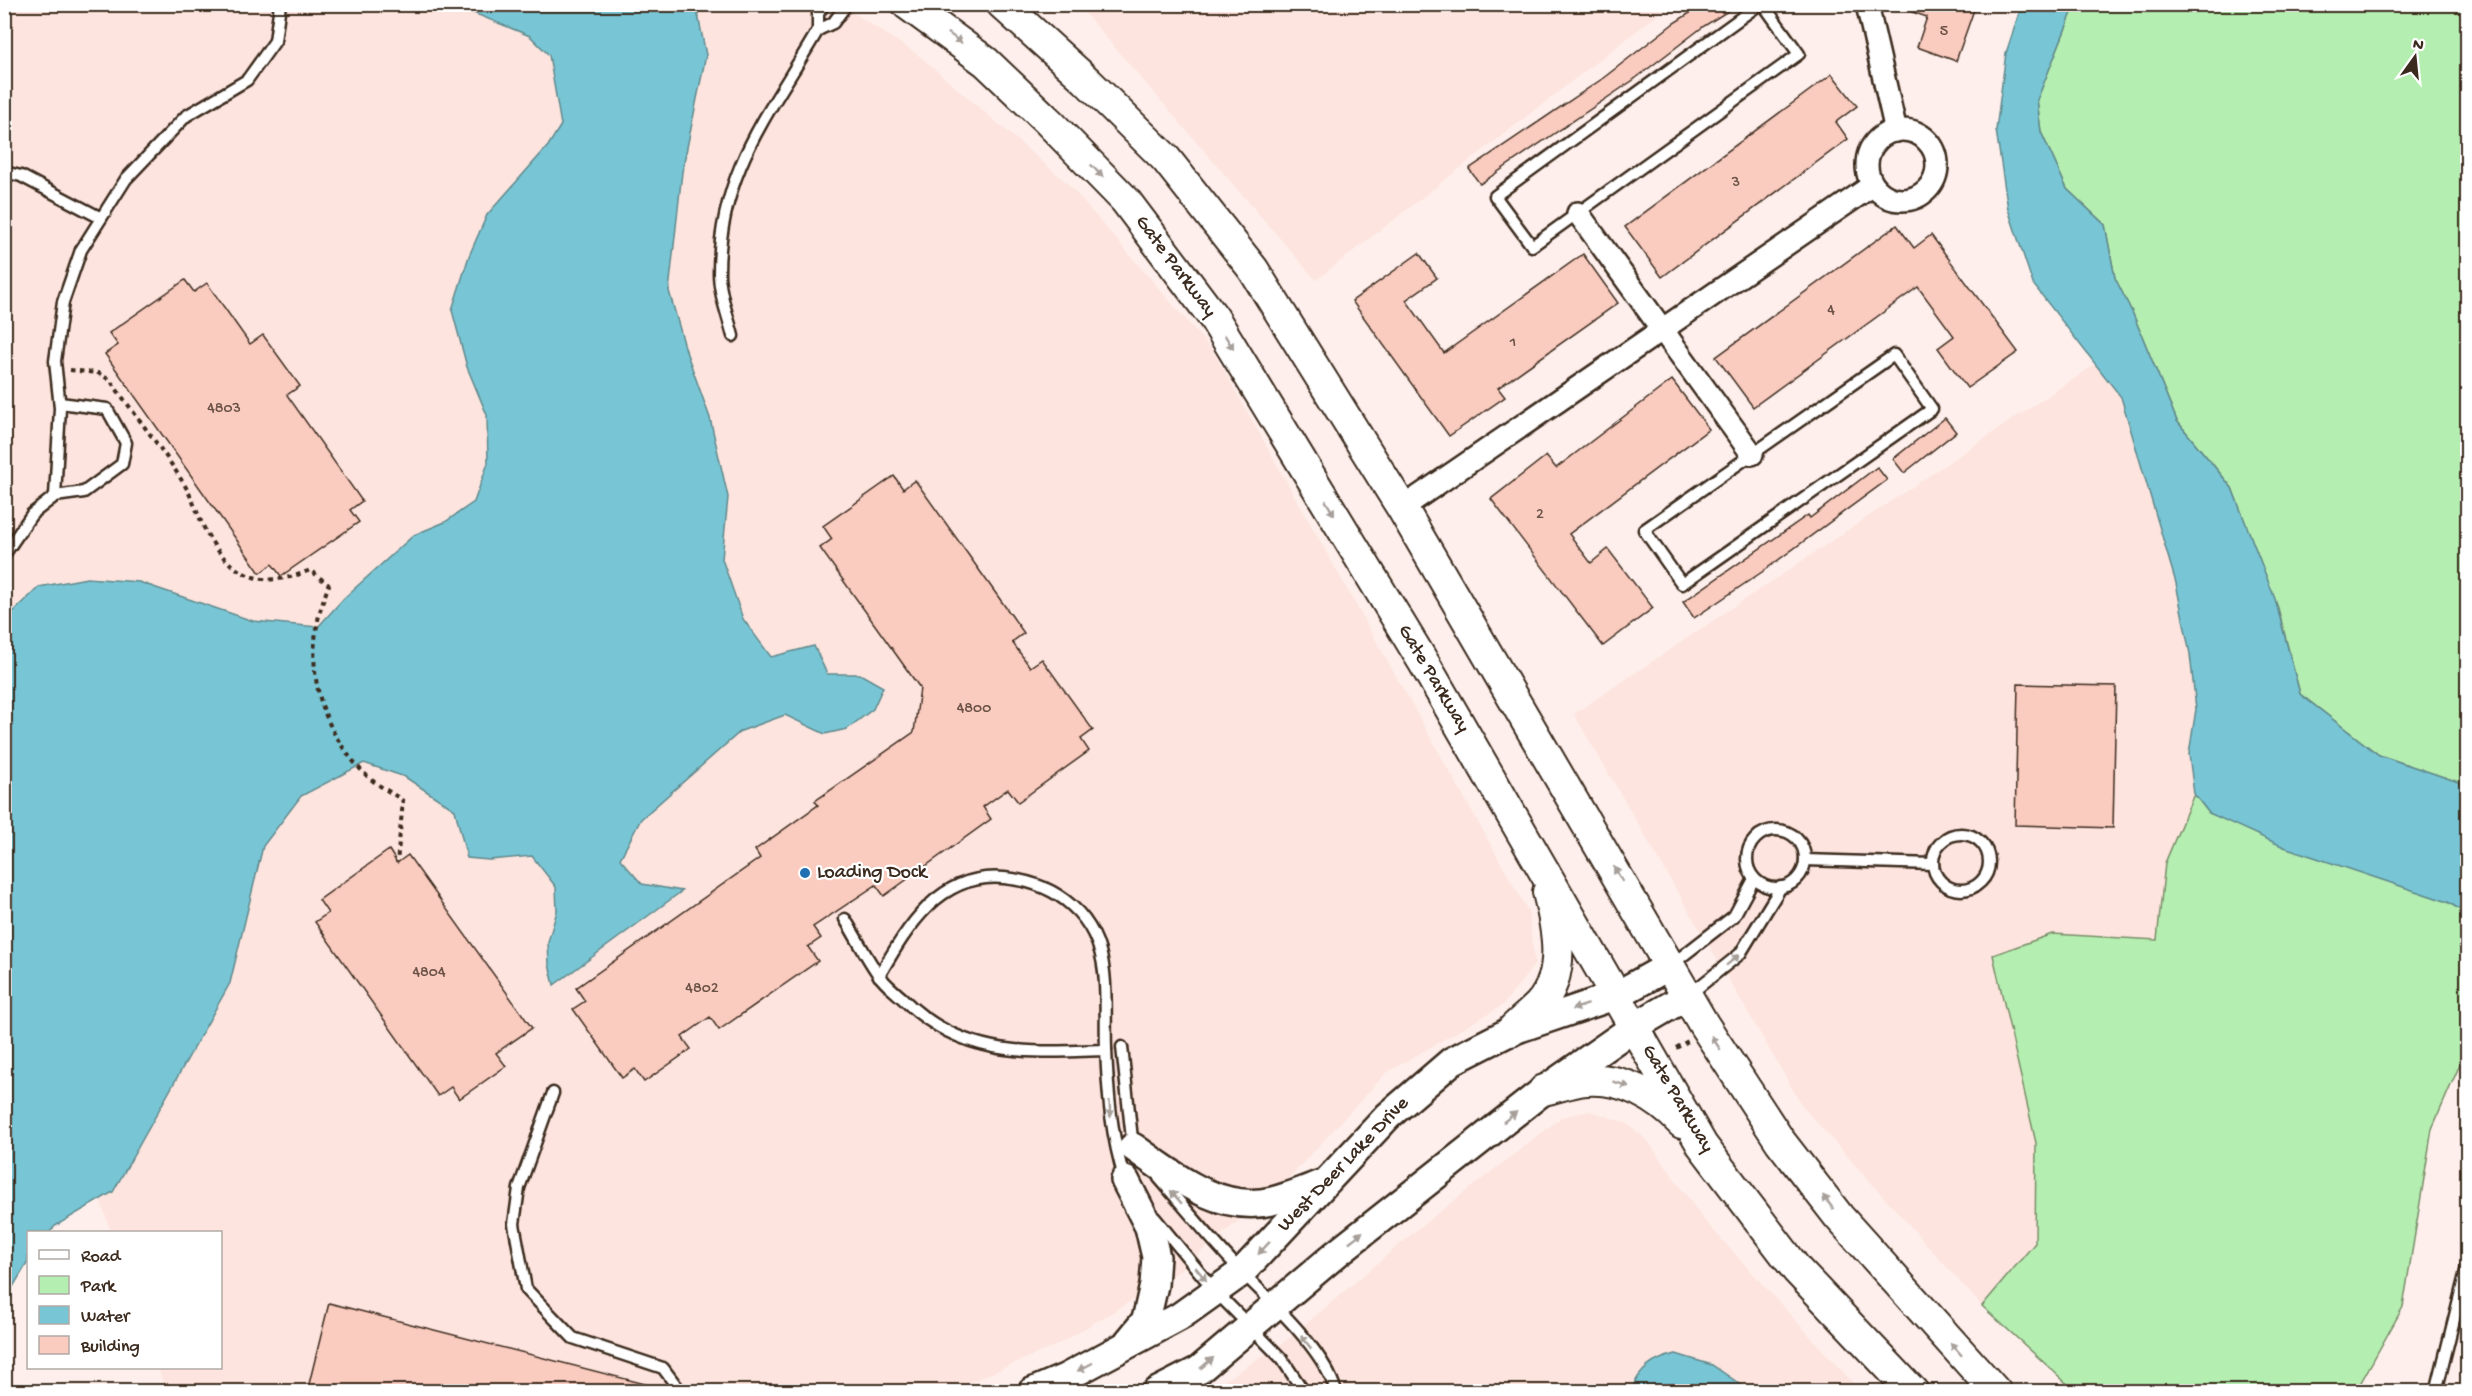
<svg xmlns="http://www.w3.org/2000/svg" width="2472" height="1396" font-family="'Gochi Hand',sans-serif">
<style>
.built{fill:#fde4de}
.green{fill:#b5eeb1;stroke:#788c68;stroke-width:1.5}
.water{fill:#78c6d5;stroke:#60888c;stroke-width:1.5}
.building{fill:#facbbf;stroke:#3b2a1e;stroke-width:1.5}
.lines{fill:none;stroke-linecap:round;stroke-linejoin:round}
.service-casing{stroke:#3b2a1e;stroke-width:15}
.minor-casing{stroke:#3b2a1e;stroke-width:26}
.tertiary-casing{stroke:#3b2a1e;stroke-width:32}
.secondary-casing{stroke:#3b2a1e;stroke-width:34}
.path{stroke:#3b2a1e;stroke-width:4;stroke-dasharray:4.5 4.5;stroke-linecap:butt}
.service{stroke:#fff;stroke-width:10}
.minor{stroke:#fff;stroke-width:21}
.tertiary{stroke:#fff;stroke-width:27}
.secondary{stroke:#fff;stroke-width:30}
.oneway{fill:#a79f9a}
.poi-dot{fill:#1f6fb2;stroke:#fff;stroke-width:2}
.labels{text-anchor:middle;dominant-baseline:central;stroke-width:4.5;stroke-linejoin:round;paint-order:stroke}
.number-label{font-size:16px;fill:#6b5246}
.street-label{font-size:20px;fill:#3b2a1e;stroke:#fff}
.poi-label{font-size:20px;fill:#3b2a1e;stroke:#fff;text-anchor:start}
</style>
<rect width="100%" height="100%" fill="#feefec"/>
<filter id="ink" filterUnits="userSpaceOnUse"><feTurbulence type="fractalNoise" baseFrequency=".0167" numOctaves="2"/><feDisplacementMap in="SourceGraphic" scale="12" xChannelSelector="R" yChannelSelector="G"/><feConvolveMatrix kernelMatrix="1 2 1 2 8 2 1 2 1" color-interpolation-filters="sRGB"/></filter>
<g filter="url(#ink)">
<g class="built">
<path d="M4,5H841L917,54L1068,184L1213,351L1528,911L1535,964L1503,1005L1386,1073L1287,1180L1170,1278L1055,1346L949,1391H166L158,1368H220V1232H111L5,919Z"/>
<path d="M1078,5H1670L1316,280Z"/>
<path d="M2097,363L2121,397L2176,583L2190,654L2196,709L2189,754L2194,794L2165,863L2157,940L2035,1243L1982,1306L1803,1107L1574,714Z"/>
<path d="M1590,1111L1626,1123L1647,1140L1703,1219L1860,1391L1207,1392L1287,1340L1424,1224L1562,1117Z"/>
</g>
<g class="green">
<path d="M2075,5H2467V785L2379,755L2300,694L2278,608L2232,488L2177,421L2133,314L2115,278L2105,225L2067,189L2041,132L2037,100Z"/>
<path d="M2194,794L2209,813L2448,902L2467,914V1048L2432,1129L2403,1307L2356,1391H2075L1982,1306L2035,1243L2036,1143L1993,955L2052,934L2157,940L2165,863Z"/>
</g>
<g class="water">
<path d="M454,5H696L706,55L682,172L669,291L687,354L710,418L728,497L722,559L743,619L771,657L814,646L827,674H860L883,687L873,709L847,729L825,734L785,715L741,731L641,819L620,859L642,884L682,891L554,985L549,964L548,942L557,911L556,887L532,856L489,860L467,858L455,810L405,777L364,763L301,796L263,846L230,983L113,1192L55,1226L50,1232H28V1262L5,1300V620L39,587L87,578L139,582L253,621L318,627L344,598L414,535L445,522L474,502L488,463L487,415L467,367L452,310L469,256L487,215L548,146L561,125L549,55L530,36Z"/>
<path d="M2022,5H2075L2037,100L2041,132L2067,189L2105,225L2115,278L2133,314L2177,421L2232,488L2275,599L2300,694L2379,755L2467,785V914L2448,902L2284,847L2209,813L2194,794L2189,754L2196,709L2190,654L2176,583L2121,397L2033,284L2008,209L1996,130L2006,53Z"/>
<path d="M1676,1354L1712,1365L1750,1391H1631C1639,1369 1654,1359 1676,1354Z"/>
</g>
<g class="building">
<path d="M1704,4H1739L1704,26L1632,81L1480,184L1469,169L1602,79L1674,23Z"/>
<path d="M1898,4H1976L1956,61L1917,47L1927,17L1897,7Z"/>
<path d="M1832,74L1857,106L1836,122L1848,139L1662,277L1625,227Z"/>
<path d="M1897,225L1914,248L1931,235L2018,352L1967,388L1938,348L1954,336L1918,287L1753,407L1716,357Z"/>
<path d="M1419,253L1437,278L1406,300L1444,353L1583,254L1618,303L1498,388L1505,397L1449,436L1352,301Z"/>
<path d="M185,280L194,292L207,283L250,344L263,335L300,386L287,395L362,501L350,510L359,522L281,576L272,564L260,573L105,354L118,345L109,333Z"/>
<path d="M1672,380L1709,429L1569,534L1591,563L1608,549L1653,608L1603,646L1491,499L1546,456L1556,468Z"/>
<path d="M1945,418L1956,432L1904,473L1893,459Z"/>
<path d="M1877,467L1887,480L1762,572L1694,618L1683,602L1808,515L1810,518Z"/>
<path d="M894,476L903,489L915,480L1024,633L1012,642L1030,667L1042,659L1093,730L1081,739L1089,751L1018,802L1008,789L983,807L991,819L884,896L876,885L813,927L821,938L808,947L818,961L719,1030L710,1017L682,1037L691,1049L644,1082L635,1069L622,1078L573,1009L585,1001L576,988L760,858L755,850L818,805L815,801L914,732L920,688L820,548L832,539L823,526Z"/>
<path d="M2018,684L2116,686L2113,828L2015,825Z"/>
<path d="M389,850L397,863L408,855L532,1028L496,1053L506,1066L459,1099L451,1087L438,1096L315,922L328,913L319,900Z"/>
<path d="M329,1303L653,1386L652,1392H307Z"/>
</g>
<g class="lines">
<defs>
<g id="service">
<path d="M1760,4L1495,196L1532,246L1799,54L1763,4"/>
<path d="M818,30L833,23L847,4"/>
<path d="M4,172L21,176L101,218"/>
<path d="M733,336C728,316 719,293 719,273C719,171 770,113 818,30V14L824,4"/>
<path d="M1894,355L1932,409L1682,584L1644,530Z"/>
<path d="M55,496L84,492L122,464L126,443L107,409L60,403"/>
<path d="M4,555L32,514L55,496L60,408L55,361L63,302L81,250L126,179L186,116L247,80L275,41L280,4"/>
<circle cx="1776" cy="859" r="29"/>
<circle cx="1961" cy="862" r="28"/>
<path d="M1805,860L1933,864"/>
<path d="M845,919C856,937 866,957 878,974C884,983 893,990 901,997C961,1058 1027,1053 1106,1050"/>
<path d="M1671,965L1734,916L1754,879"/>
<path d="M879,976C907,928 939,872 1004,878C1057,883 1098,915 1104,972C1107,997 1105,1024 1106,1049C1108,1095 1111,1136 1125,1180"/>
<path d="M1690,994L1740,954L1781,887"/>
<path d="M1122,1047L1133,1148"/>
<path d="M553,1093L519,1188L514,1224L526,1289L573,1338L663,1368L681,1392"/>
<path d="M1159,1178C1186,1209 1213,1242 1242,1272C1271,1302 1325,1350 1336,1392"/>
<path d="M1155,1218L1215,1291L1282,1359L1304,1392"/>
<path d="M2436,1392L2468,1263"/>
</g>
<g id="minor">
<path d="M1869,4L1868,9L1896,131"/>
<circle cx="1902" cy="165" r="35"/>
<path d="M1578,213L1752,454"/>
<path d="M1402,508L1873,185"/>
</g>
<g id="tertiary">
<path d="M1133,1147C1173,1175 1220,1214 1272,1201C1289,1197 1305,1190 1321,1184"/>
<path d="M1125,1180L1149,1227L1156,1257L1154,1285L1146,1320L1128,1342"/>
<path d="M1032,1392L1065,1378L1179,1317L1242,1272L1388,1116L1452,1061L1511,1031L1617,995L1671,965"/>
<path d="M1156,1392L1199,1370L1336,1254L1544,1090L1634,1027L1687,996"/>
</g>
<g id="secondary">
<path d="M907,4L986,62L1048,121L1125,200L1214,318L1424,663L1702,1145L1797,1270L1913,1392"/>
<path d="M1002,4L1086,80L1166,159L1253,269L1402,508L1704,1025L1780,1141L1839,1217L1996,1392"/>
<path d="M1511,1031C1520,1022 1530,1014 1539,1005C1567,974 1557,928 1548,892"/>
<path d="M1544,1090C1557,1087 1572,1081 1586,1080C1623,1077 1658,1097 1682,1123"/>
</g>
</defs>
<use href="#service" class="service-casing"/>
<use href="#minor" class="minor-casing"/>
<use href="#tertiary" class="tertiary-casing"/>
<use href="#secondary" class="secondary-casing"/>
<g class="path">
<path d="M70,370L98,373L110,380C134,414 162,448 184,484C195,502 200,524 212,542C237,581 269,588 310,570L329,585C301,652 313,722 365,774C376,785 391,792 403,801L397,863"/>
<path d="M1676,1048L1688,1041"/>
</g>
<use href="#service" class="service"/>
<use href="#minor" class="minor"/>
<use href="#tertiary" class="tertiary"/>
<use href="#secondary" class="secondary"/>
</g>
<defs><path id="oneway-solid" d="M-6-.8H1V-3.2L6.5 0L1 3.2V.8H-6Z" transform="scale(1.5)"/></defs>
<g class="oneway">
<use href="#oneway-solid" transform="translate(955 38) rotate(37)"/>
<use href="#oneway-solid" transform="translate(1097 171) rotate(46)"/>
<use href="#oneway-solid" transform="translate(1229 342) rotate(59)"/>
<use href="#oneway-solid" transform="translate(1330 508) rotate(59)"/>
<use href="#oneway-solid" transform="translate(1618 874) rotate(-120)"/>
<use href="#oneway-solid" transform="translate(1733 960) rotate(-39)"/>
<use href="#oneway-solid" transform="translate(1580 1007) rotate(162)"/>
<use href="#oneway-solid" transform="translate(1716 1043) rotate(-123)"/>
<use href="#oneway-solid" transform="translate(1621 1084) rotate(17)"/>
<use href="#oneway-solid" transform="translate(1110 1109) rotate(86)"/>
<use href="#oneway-solid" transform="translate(1510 1117) rotate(-38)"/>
<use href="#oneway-solid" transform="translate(1176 1197) rotate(-131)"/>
<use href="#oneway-solid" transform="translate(1828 1202) rotate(-127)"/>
<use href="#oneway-solid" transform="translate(1356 1237) rotate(-38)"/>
<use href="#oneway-solid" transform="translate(1264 1248) rotate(133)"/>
<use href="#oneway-solid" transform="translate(1201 1274) rotate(51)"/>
<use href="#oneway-solid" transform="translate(1306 1342) rotate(-128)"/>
<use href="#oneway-solid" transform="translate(1956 1349) rotate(-132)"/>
<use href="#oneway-solid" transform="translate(1207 1363) rotate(-40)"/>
<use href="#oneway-solid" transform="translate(1085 1367) rotate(152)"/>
</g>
</g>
<circle class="poi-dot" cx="805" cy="873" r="6"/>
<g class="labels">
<g class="number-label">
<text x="1944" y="32">5</text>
<text x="1736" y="183">3</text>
<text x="1831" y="311">4</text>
<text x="1513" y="343">1</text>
<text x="224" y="409">4803</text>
<text x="1540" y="515">2</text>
<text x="974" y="709">4800</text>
<text x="429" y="973">4804</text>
<text x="702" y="989">4802</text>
</g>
<g class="street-label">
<text transform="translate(1175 267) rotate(53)">Gate Parkway</text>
<text transform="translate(1433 679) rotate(59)">Gate Parkway</text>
<text transform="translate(1677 1099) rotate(59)">Gate Parkway</text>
<text transform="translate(1344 1165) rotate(-46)">West Deer Lake Drive</text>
</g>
<g class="poi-label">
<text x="817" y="873">Loading Dock</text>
</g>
</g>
<rect width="2472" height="1396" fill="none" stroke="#fff" stroke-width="24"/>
<rect x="12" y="12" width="2448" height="1372" fill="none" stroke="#3b2a1e" stroke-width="2" filter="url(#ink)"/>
<rect x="27" y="1231" width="195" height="138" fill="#ffffff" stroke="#b1aaa5" stroke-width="1.5"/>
<rect x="39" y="1250" width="30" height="9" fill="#ffffff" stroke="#b1aaa5" stroke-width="1.5"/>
<text x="81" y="1261" font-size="18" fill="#3b2a1e">Road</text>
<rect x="39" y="1276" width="30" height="18" fill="#b5eeb1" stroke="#b1aaa5" stroke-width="1.5"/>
<text x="81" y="1291" font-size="18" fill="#3b2a1e">Park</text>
<rect x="39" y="1306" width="30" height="18" fill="#78c6d5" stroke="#b1aaa5" stroke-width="1.5"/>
<text x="81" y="1321" font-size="18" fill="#3b2a1e">Water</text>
<rect x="39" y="1336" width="30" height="18" fill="#facbbf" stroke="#b1aaa5" stroke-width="1.5"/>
<text x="81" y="1351" font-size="18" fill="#3b2a1e">Building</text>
<g transform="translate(2415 57) rotate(15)" stroke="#ffffff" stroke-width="4.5" paint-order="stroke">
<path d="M0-4.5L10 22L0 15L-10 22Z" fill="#3b2a1e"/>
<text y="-9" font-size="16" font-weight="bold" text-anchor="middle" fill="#3b2a1e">N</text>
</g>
</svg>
